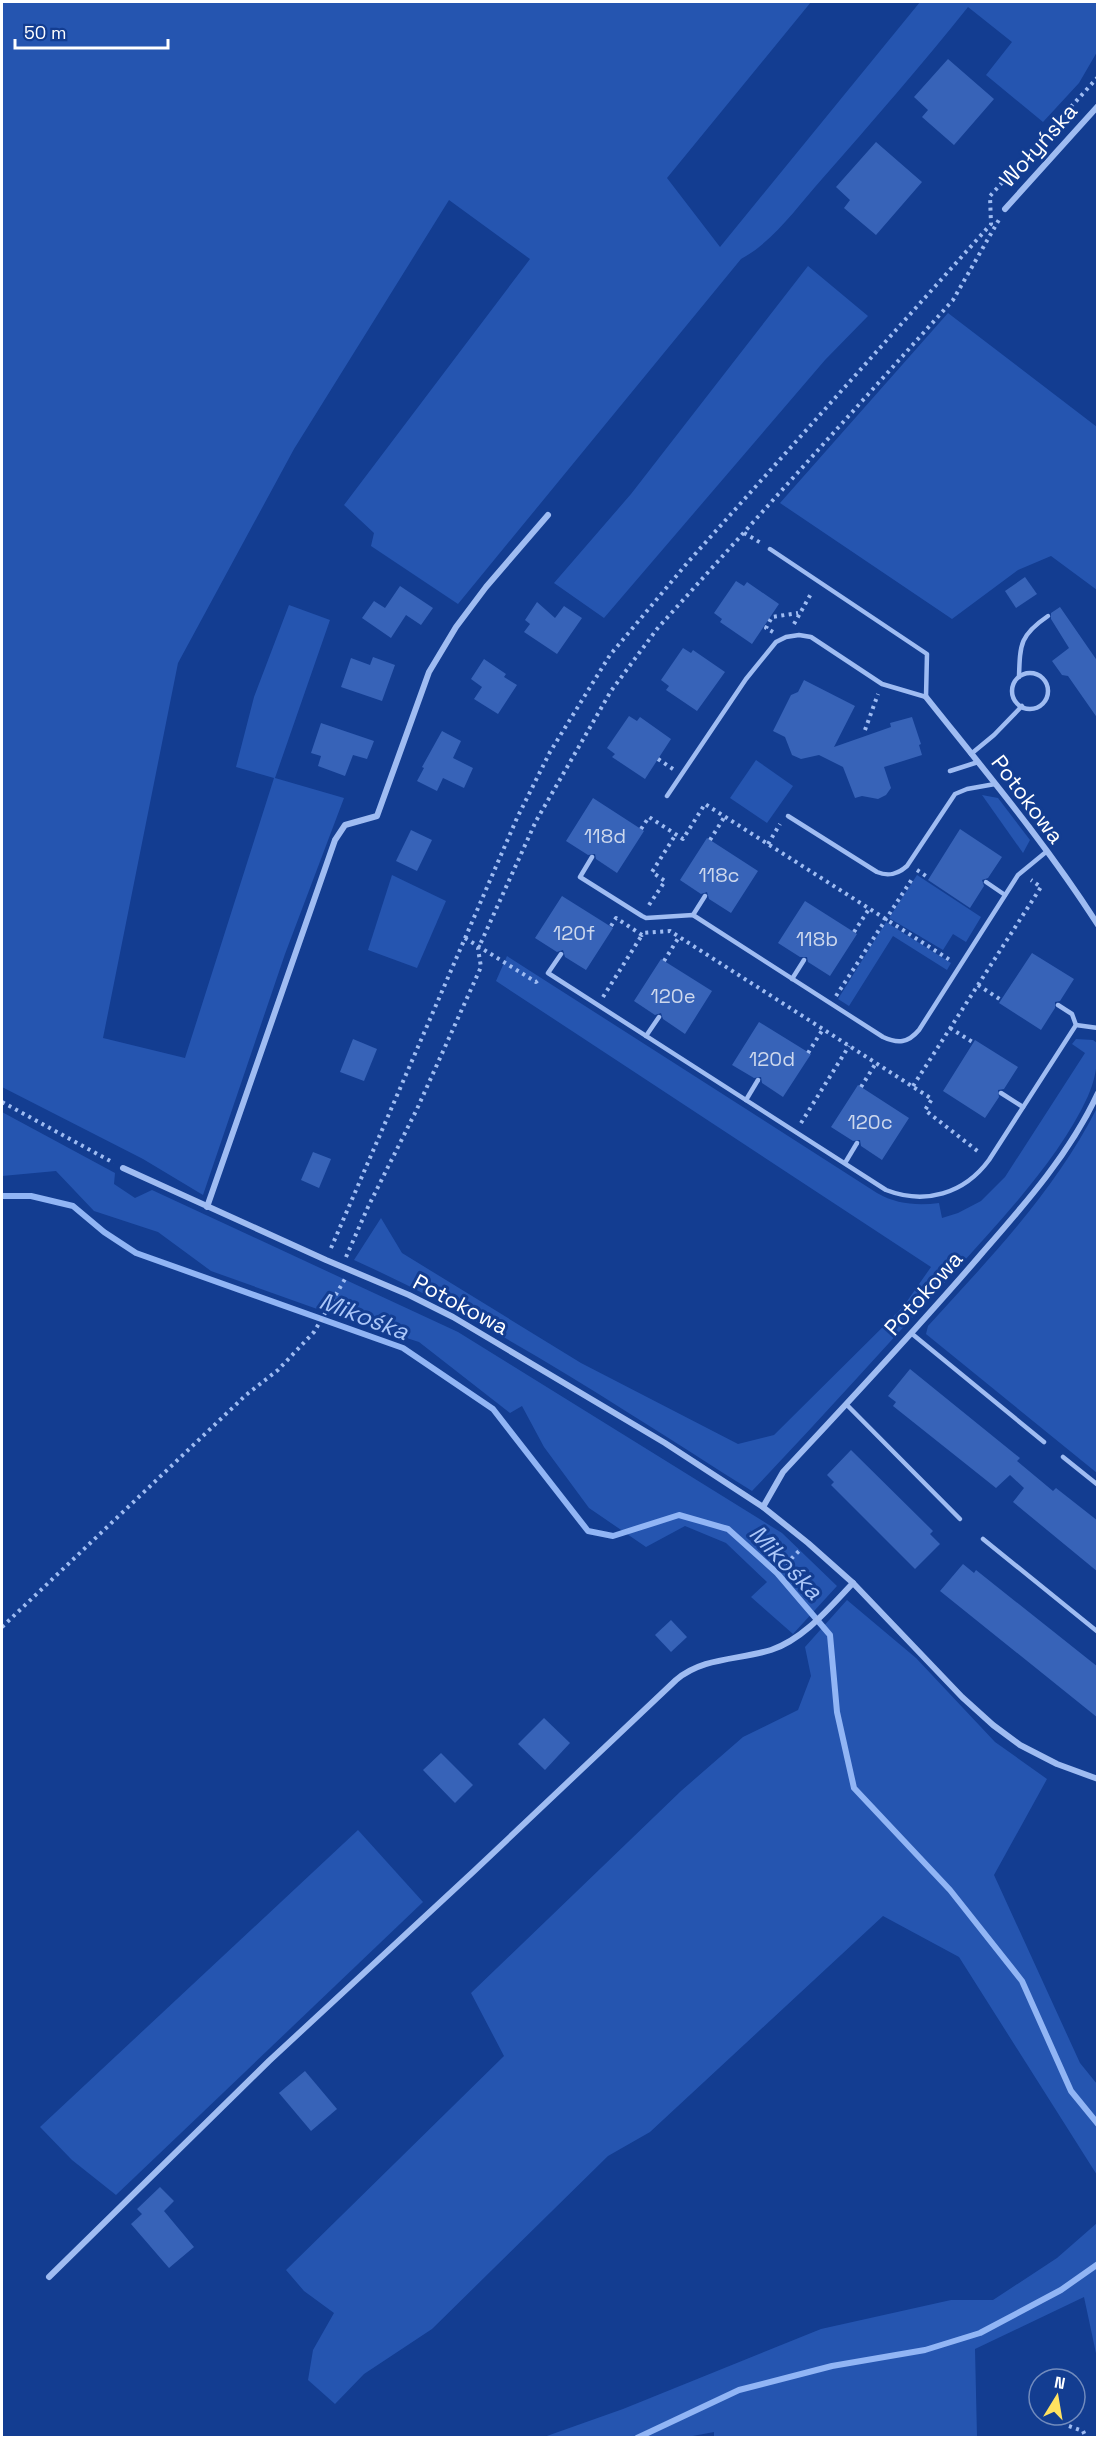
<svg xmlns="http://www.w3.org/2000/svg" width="1099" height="2439" font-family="'Space Grotesk',sans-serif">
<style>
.green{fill:#2555b0}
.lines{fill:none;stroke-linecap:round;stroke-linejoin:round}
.stream{stroke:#91b5f5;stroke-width:6}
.building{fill:#3763b8}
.path{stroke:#9fbcf2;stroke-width:4;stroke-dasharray:3 4.5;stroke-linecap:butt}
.service{stroke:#9fbcf2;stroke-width:4.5}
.minor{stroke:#9fbcf2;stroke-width:6}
.labels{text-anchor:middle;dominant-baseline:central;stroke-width:6;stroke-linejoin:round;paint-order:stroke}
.number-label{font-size:20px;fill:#cdd8ed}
.street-label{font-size:22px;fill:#fff;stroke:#133d91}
.water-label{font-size:24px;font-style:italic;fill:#abc7f9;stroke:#133d91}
</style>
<rect width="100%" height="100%" fill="#133d91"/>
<g class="green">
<path d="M2,2H811L667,178L720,247L920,2H1097V52L1079,83L1043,122L986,75L1012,42L968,7C921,66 872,122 822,179C797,207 774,241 741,259L458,604L371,546L374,533L344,505L530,259L449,200L294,449L178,663L103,1038L185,1058L274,778L236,767L254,697L289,605L330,620L275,778L344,798L285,954L203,1195L143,1159L2,1087Z"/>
<path d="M808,266L868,316L825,360L604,618L554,583L631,494Z"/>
<path d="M948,313L1097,427V590L1051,556L1018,570L952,619L780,503Z"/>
<path d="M756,760L793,786L767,823L730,798Z"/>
<path d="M982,795L998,798L1030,840L1023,853Z"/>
<path d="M392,875L446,901L417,968L368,950Z"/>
<path d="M917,875L981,917L966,942L953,934L943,950L889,918Z"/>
<path d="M886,922L951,963L947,970L893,936L849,1006L838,999Z"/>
<path d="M507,956L877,1193C896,1204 917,1206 939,1203L942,1218L958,1213L981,1201L1005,1177L1085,1053L1072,1044L1076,1039L1093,1040L1097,1043C1098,1062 1096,1078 1088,1096C1058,1162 995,1226 947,1280C882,1350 818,1422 752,1491C622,1409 494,1323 354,1260L381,1218L402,1253L581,1363L738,1444L774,1435L903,1307L931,1267L496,981Z"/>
<path d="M1097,1108L1098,1473H1097L926,1334L928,1326C990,1258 1055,1191 1097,1108Z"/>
<path d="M2,1112L115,1173L114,1184L135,1198L152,1190L458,1332L782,1533L837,1586L793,1634L751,1597L767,1582L726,1543L685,1526L646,1547L589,1508L544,1447L522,1406L510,1413L419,1342L320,1310L211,1271L158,1232L94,1211L56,1171L2,1176Z"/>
<path d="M847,1600L916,1658L995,1742L1047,1779L994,1875L1080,2063L1097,2084V2175L959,1957L883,1916L650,2132L608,2156L432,2329L364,2374L335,2404L308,2380L313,2350L334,2313L304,2291L286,2270L504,2056L471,1993L681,1791L743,1737L798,1710L811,1676L805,1647Z"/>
<path d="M358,1830L423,1902L116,2195L72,2160L40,2127Z"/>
<path d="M1097,2223V2358L1084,2297L975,2349L977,2437L714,2438V2432L682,2438L544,2437L623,2409L821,2329L951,2300H993L1057,2258Z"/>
</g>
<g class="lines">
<g class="stream">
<path d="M2,1196H31L73,1206L104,1232L136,1253L403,1348L493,1409L588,1531L613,1536L679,1515L728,1529L777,1573L830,1635L837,1712L854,1788L950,1890L1022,1981L1071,2091L1098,2124"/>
<path d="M637,2438L739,2390L832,2366L925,2350L980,2333L1061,2290L1098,2264"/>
</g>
</g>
<g class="building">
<path d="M948,59L994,99L954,145L922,117L928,110L914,97Z"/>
<path d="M876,142L922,182L876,235L844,208L850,200L836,187Z"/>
<path d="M1025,577L1037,594L1016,608L1005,591Z"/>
<path d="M736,581L744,586L747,582L779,604L752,644L720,622L722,619L714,613Z"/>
<path d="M400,586L433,608L421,625L406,615L391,638L362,618L374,601L385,608Z"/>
<path d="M537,602L555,618L564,606L582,618L557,654L524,632L530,624L525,620Z"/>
<path d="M1060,607L1098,662V719L1068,676L1062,675L1052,661L1069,648L1051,619V613Z"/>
<path d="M683,648L691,653L693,650L725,672L697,711L666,690L669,686L661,680Z"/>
<path d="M373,657L395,665L382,701L341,687L351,658L370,665Z"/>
<path d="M484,659L506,674L504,677L517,685L498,714L474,699L482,687L471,679Z"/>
<path d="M804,680L855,706L834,747L891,727L890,723L912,717L921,744L919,745L922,755L884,767L891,788L886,795L878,799L862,796L855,798L843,767L819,755L801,759L792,755L785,737L773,731L791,695L798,692Z"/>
<path d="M629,716L637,721L640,717L671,739L645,779L612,757L615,754L607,748Z"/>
<path d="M321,723L374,741L367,759L353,755L345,776L318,766L321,756L311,753Z"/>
<path d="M442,731L461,741L453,758L473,768L464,788L443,778L437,791L417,781L424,768L422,767Z"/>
<path d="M593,798L644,831L617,873L596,859L595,854L588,855L566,841Z"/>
<path d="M960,829L1002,857L988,878L982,880L984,886L970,908L928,880Z"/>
<path d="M411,830L432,840L417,871L396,861Z"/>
<path d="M707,838L758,871L731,913L709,899L707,892L701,894L680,880Z"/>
<path d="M562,896L613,928L586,970L565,957L563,950L557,952L535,938Z"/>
<path d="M805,901L857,934L830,976L808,962L807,957H800L778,943Z"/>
<path d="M1032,953L1074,979L1060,1001L1055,1002V1008L1041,1030L999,1003Z"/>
<path d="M661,959L712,991L685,1034L663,1019L661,1013L655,1015L634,1001Z"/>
<path d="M759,1022L811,1054L783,1097L762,1083L761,1077L754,1078L732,1065Z"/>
<path d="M353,1039L377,1049L364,1081L340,1072Z"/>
<path d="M975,1040L1018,1067L1004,1089L998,1090L999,1097L985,1118L943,1091Z"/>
<path d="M858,1085L909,1118L882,1160L861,1146L860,1140L853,1141L831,1127Z"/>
<path d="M313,1152L331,1159L319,1188L301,1180Z"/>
<path d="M910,1369L1020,1458L1017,1461L1053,1491L1056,1488L1098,1521V1572L1013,1502L1024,1488L1010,1475L996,1488L893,1406L896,1402L888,1396Z"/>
<path d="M851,1450L933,1531L930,1534L940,1544L915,1569L831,1485L834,1482L827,1475Z"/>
<path d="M963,1564L974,1573L976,1570L1098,1667V1718L940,1591Z"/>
<path d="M671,1620L687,1637L671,1652L655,1635Z"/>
<path d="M544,1718L570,1743L545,1770L518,1744Z"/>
<path d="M441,1753L473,1785L455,1803L423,1770Z"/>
<path d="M305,2071L337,2109L311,2131L279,2093Z"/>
<path d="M160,2187L174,2201L164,2211L194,2247L169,2268L131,2224L142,2214L137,2209Z"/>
</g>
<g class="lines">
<g class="path">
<path d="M744,533L761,543"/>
<path d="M794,624L812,592"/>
<path d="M773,632L766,628L772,617L798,613"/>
<path d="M865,730L878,694"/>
<path d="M658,759L673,769"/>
<path d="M641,829L649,817L683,839L705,804L950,960"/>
<path d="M710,840L725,816"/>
<path d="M768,844L780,824"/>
<path d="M917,870L929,878"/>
<path d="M649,905L665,881L652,872L676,834"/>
<path d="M611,926L616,918L642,935L643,933L670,931L932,1099L925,1110L980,1153"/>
<path d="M854,932L869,909"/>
<path d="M465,938L536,982L541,978"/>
<path d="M664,961L679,937"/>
<path d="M978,985L1001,1000"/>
<path d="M836,996L912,879"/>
<path d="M603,997L642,935"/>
<path d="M950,1028L974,1043"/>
<path d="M808,1053L823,1029"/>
<path d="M913,1086L1041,887L1031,880"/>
<path d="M861,1087L876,1063"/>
<path d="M2,1102L114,1163"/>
<path d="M801,1123L849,1046"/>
<path d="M331,1248L517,818L550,752L610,655L688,562L991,224L990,196L1098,77"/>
<path d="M346,1257L368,1207L417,1109L481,967L478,949L536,821L611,691L657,629L953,300L1000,218"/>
<path d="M786,1564L800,1550"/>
<path d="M2,1627L246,1395L278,1370L314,1332L345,1279"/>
<path d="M1069,2426L1083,2431L1086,2438"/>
</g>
<g class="service">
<circle cx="1030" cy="691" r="18"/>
<path d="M1019,677C1020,644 1020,635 1048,616"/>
<path d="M971,754L994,735L1022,706"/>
<path d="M950,771L978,762"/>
<path d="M667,796L746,679L776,642L786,637L799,635L811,637L882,684L926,697L927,654L770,549"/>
<path d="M788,816L877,872C889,877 898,874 907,866L955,794L967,789L995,784"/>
<path d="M592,857L580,877L642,916L646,918L693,915L883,1037C898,1044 908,1043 919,1030L1018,875L1046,852"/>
<path d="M986,882L1005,895"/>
<path d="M693,915L705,896"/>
<path d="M561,954L548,973L886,1190C925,1205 964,1194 989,1160L1076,1025L1098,1028"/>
<path d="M792,979L804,960"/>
<path d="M1058,1005L1072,1014L1076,1025"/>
<path d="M646,1036L659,1017"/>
<path d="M1001,1093L1023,1107"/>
<path d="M746,1100L758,1080"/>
<path d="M845,1163L857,1143"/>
<path d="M911,1333L1044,1442"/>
<path d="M846,1404L960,1519"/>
<path d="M1063,1457L1098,1485"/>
<path d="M983,1539L1098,1632"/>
</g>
<g class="minor">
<path d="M1005,209L1098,106"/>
<path d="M926,697C985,771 1047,845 1098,925"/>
<path d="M123,1168L326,1260L409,1295L453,1317L665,1443L763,1507L808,1543L853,1583L962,1697L993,1725L1020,1745L1057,1764L1098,1779"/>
<path d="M207,1207L335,840L345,825L377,816L429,672L456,627L486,587L548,515"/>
<path d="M763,1507L783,1472C850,1400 918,1328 983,1252C1026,1203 1070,1153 1098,1093"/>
<path d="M49,2277L269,2061L473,1872L676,1680C703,1657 739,1660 771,1650C804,1639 830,1607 853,1583"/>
</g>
</g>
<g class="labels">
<g class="number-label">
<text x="605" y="836">118d</text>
<text x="719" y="875">118c</text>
<text x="574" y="933">120f</text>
<text x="817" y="939">118b</text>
<text x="673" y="996">120e</text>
<text x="772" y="1059">120d</text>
<text x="870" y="1122">120c</text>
</g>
<g class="street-label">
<text transform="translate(1038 145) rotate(-48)">Wołyńska</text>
<text transform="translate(1028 799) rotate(53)">Potokowa</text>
<text transform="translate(923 1293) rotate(-48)">Potokowa</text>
<text transform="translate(461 1304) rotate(28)">Potokowa</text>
</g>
<g class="water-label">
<text transform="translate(364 1316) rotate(21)">Mikośka</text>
<text transform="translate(786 1562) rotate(46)">Mikośka</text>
</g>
</g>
<rect width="1099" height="2439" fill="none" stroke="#ffffff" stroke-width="6"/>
<g transform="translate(1057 2397) rotate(11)"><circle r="28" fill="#133d91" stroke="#718bbd" stroke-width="1.5"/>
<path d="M0-4.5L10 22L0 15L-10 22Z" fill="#ffe260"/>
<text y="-9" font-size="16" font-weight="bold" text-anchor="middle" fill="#ffffff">N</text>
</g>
<path d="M15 39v9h153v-9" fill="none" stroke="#ffffff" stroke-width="3"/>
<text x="24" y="39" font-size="18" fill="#ffffff" stroke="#133d91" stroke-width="4.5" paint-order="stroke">50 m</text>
</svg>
